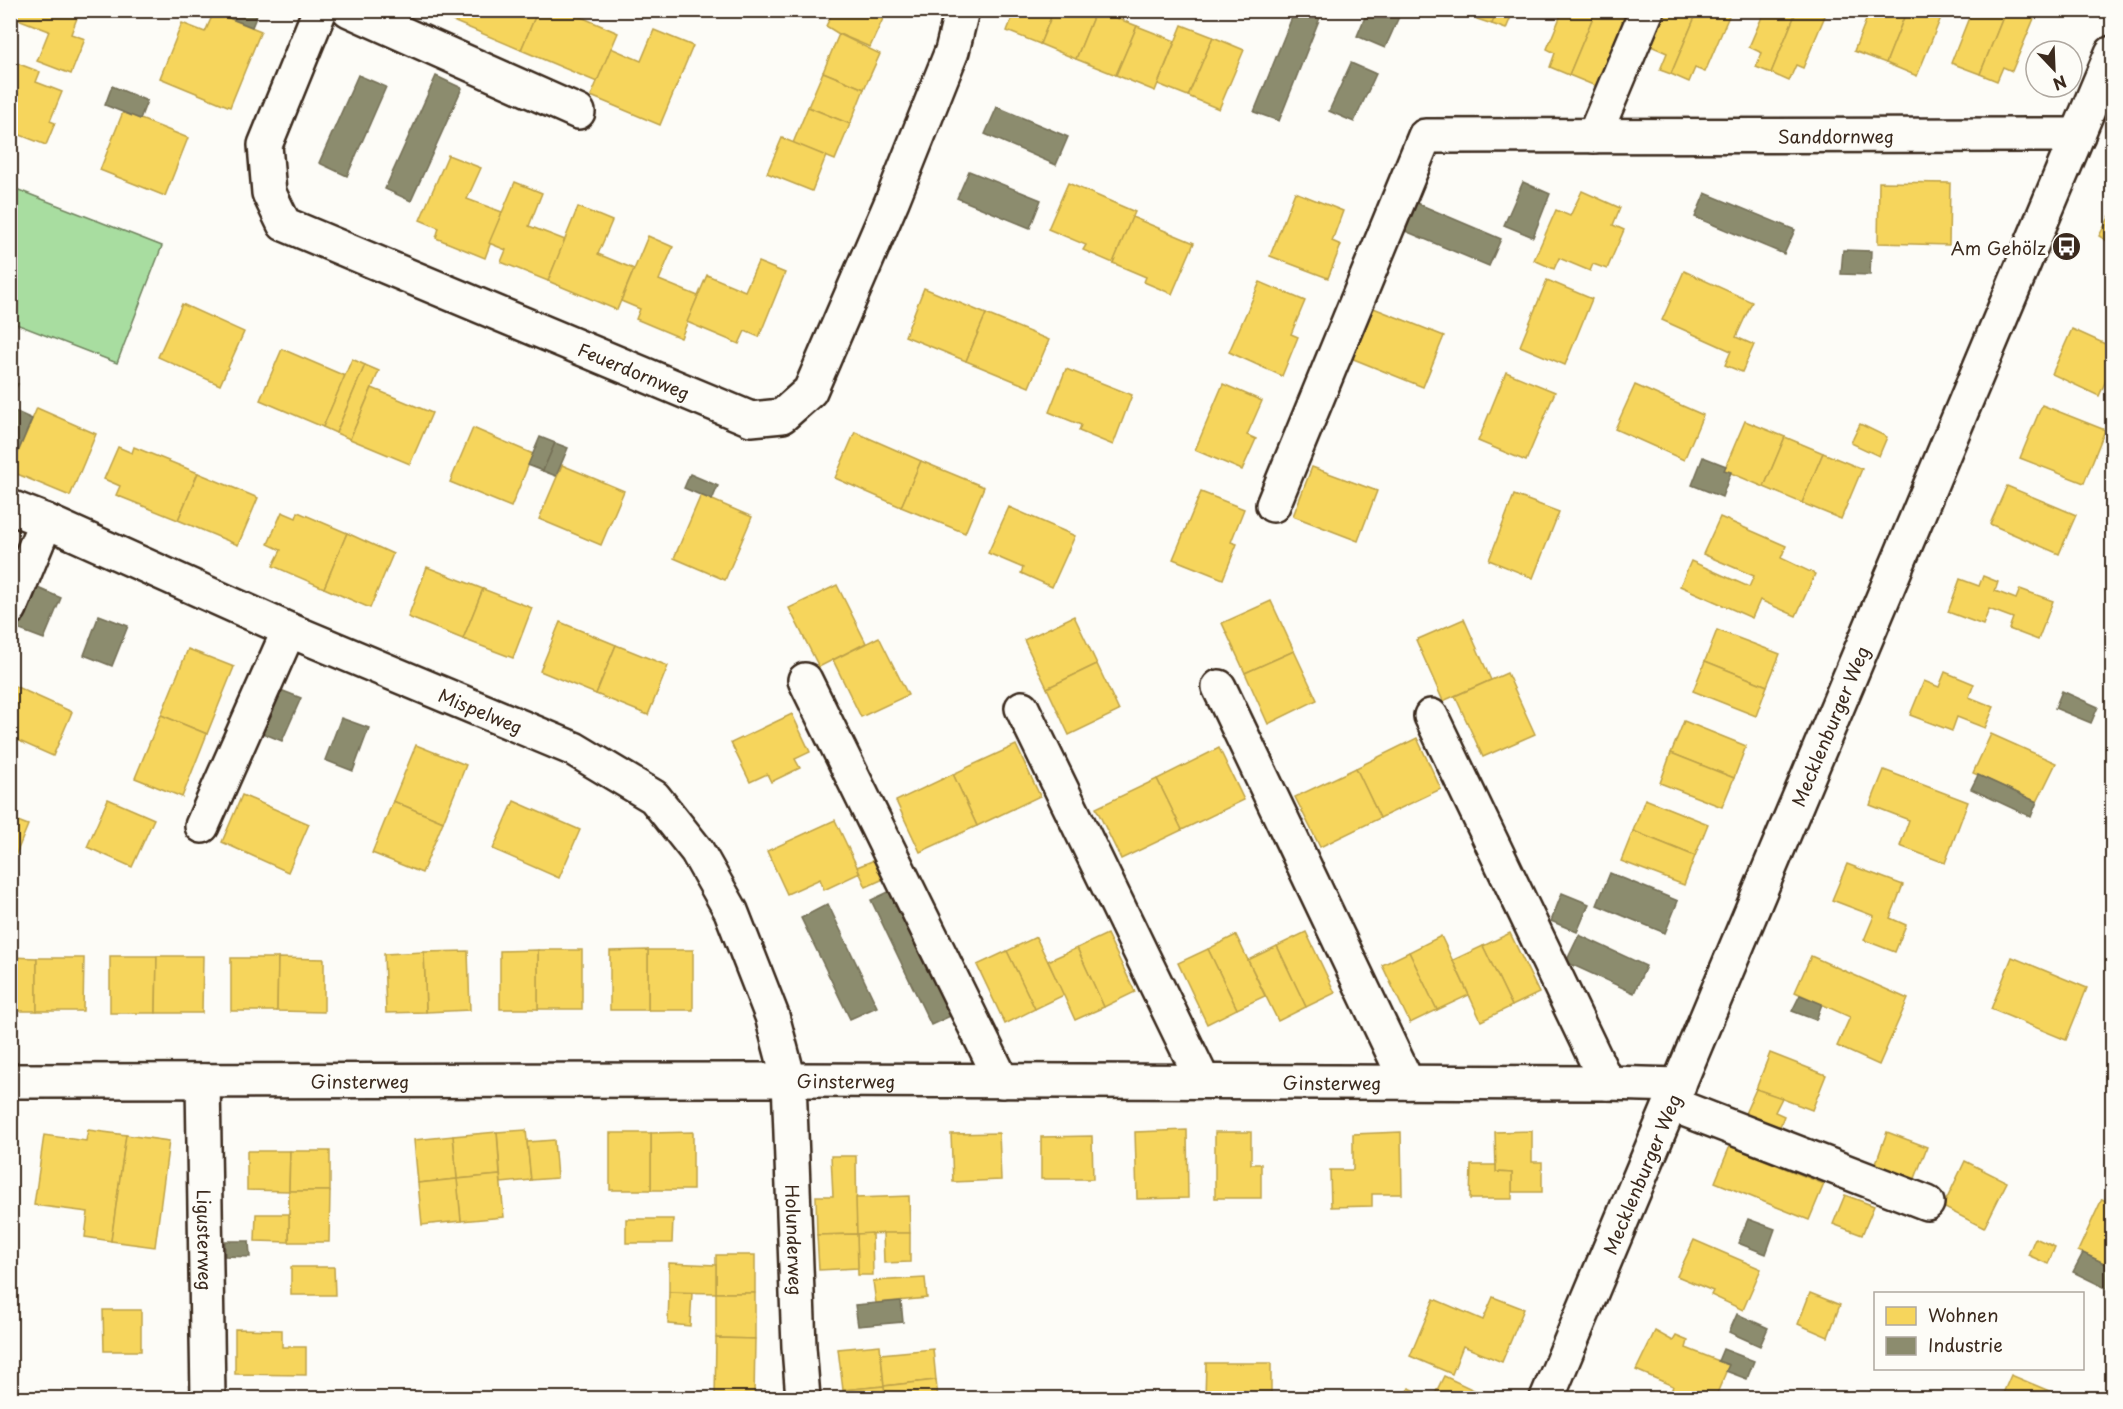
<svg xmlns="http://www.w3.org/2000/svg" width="2123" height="1409" font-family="'Playpen Sans',sans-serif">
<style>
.green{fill:#a8dda0;stroke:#72845f;stroke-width:1.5}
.homes{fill:#f6d55c;stroke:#bea249;stroke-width:1.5}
.industry{fill:#8c8c6e;stroke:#746f56;stroke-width:1.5}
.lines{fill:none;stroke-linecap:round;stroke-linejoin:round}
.minor-casing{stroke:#3b2a1e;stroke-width:38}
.minor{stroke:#fdfcf7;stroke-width:33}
.labels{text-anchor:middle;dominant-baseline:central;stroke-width:6;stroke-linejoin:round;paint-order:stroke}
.street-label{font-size:18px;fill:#3b2a1e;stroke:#fdfcf7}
.poi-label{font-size:18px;fill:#3b2a1e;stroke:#fdfcf7;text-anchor:end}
</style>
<rect width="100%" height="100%" fill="#fdfcf7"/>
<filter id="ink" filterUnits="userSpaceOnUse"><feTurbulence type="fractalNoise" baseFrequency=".0167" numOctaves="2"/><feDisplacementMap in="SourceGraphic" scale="12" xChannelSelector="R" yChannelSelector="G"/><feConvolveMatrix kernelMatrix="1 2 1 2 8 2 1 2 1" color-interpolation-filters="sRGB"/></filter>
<g filter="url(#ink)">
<path class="green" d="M11,187L162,246L117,363L11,322Z"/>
<g class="homes">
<path d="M10,10H80L71,34L85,39L71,74L37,61L49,31L10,16Z"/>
<path d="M428,10H457L453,21Z"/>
<path d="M457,10H538L521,50L453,21Z"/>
<path d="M538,10H565L618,33L597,82L521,50Z"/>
<path d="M834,10H882L886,12L870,47L839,34L826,26Z"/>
<path d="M1015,10H1054L1040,44L1007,31Z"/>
<path d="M1054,10H1096L1076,59L1040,44Z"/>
<path d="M1096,10L1137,26L1116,75L1076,59Z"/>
<path d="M1480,10H1497L1492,24L1477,19Z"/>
<path d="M1497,10H1529L1527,17L1513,12L1506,29L1492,24Z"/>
<path d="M1563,10H1596L1569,75L1550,67L1555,53L1547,49Z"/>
<path d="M1596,10H1608L1625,17L1598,87L1569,75Z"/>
<path d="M1666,10H1698L1671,74L1660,70L1667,53L1651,46Z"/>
<path d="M1698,10H1716L1729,16L1705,72L1695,68L1689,82L1671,74Z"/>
<path d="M1765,10H1797L1771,73L1756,67L1762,53L1749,47Z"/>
<path d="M1797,10H1812L1825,16L1803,68L1796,65L1789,81L1771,73Z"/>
<path d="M1870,10H1907L1886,63L1854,51Z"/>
<path d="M1907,10H1930L1942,15L1917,76L1886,63Z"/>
<path d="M1972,10H2006L1980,74L1951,63Z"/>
<path d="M2006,10H2023L2035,16L2012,71L2003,67L1997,81L1980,74Z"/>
<path d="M214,12L261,31L230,107L160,78L182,23L205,32Z"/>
<path d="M1182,25L1213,37L1188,96L1158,84Z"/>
<path d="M1137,26L1175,41L1155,91L1116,75Z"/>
<path d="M654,30L693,46L660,125L591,96L611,48L641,61Z"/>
<path d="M839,34L880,54L864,89L823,72Z"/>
<path d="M1213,37L1244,50L1219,109L1188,96Z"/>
<path d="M14,62L40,72L36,82L62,92L50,121L55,123L46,145L10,131V66Z"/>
<path d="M823,72L864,89L850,124L808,107Z"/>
<path d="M808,107L850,124L835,160L793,143Z"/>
<path d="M123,112L188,138L165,196L100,170Z"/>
<path d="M782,138L826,156L812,191L767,173Z"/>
<path d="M448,155L481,168L467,199L502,212L485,258L436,238L439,228L420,220Z"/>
<path d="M515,182L542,193L529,226L565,240L548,281L501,262L506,250L489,243Z"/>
<path d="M1879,182L1950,183L1949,245L1878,243Z"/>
<path d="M1068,183L1135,212L1113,263L1083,250L1086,245L1048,229Z"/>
<path d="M1582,191L1620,208L1613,225L1624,230L1607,269L1593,264L1590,271L1559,258L1554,269L1534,260L1556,210L1570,216Z"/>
<path d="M1295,192L1343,211L1332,241L1341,245L1328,278L1270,256Z"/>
<path d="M578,207L612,221L598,254L634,269L617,310L548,281Z"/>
<path d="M2112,212V244L2099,236Z"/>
<path d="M1132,217L1194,243L1172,294L1144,282L1146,277L1113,263Z"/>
<path d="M648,236L673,247L659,280L698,296L681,338L636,319L640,309L621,301Z"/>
<path d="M758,262L785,273L759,337L745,331L739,344L687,322L707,275L745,291Z"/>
<path d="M1684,271L1752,302L1736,337L1754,345L1742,372L1725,365L1731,351L1662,320Z"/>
<path d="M1547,280L1592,299L1565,365L1520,346Z"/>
<path d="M1260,282L1305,301L1291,334L1298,337L1282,376L1229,352Z"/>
<path d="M924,288L986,314L966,361L905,336Z"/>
<path d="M182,304L244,332L220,385L158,357Z"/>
<path d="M1371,307L1444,336L1423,387L1351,358Z"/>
<path d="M986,314L1049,340L1029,387L966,361Z"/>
<path d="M2072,329L2112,347V367L2099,396L2052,374Z"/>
<path d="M282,349L345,376L323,427L260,400Z"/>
<path d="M352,359L365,365L336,433L323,427Z"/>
<path d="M365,365L379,371L350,439L336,433Z"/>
<path d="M1066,369L1132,395L1113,445L1079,431L1081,425L1049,412Z"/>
<path d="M1506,372L1555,392L1526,461L1478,441Z"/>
<path d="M1223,384L1262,401L1247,435L1256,439L1242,470L1195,450Z"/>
<path d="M1635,385L1703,415L1684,460L1615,429Z"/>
<path d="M372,388L432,413L410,464L350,439Z"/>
<path d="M2042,405L2105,430L2084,483L2020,458Z"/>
<path d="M37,408L96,434L70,496L10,471Z"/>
<path d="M1745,421L1785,437L1764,487L1724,470Z"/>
<path d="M1860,424L1887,437L1879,456L1851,443Z"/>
<path d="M473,428L533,454L511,507L450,482Z"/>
<path d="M855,432L921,461L901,507L835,478Z"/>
<path d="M1785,437L1823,453L1802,503L1764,487Z"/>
<path d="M118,447L132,453L134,447L198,473L178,520L116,495L120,486L104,479Z"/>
<path d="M1823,453L1862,469L1841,519L1802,503Z"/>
<path d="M921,461L984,487L965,533L901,507Z"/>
<path d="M562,465L624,491L601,545L539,519Z"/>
<path d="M1312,467L1377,491L1358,541L1293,516Z"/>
<path d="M198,473L258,498L238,545L178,520Z"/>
<path d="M2007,486L2076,515L2059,554L1990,524Z"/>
<path d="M1201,492L1244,509L1231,542L1237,544L1223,579L1173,559Z"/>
<path d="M701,495L752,517L725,580L674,558Z"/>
<path d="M1514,495L1559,512L1533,578L1489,560Z"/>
<path d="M1009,507L1075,536L1052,587L1021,573L1023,568L988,553Z"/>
<path d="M282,512L296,518L298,512L347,533L324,588L273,566L281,550L268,544Z"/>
<path d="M1720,517L1786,546L1781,558L1815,574L1796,616L1760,600L1752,618L1680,586L1691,561L1749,587L1754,576L1703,554Z"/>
<path d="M347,533L393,554L370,608L324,588Z"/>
<path d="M427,567L483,589L463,639L408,617Z"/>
<path d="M1983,576L1998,582L1995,591L2016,599L2020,589L2053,601L2038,640L2009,629L2013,618L1989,609L1983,625L1948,612L1960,579L1979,586Z"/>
<path d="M837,585L866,643L819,667L789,608Z"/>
<path d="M483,589L532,608L513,658L463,639Z"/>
<path d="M1271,601L1294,651L1245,673L1222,623Z"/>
<path d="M1074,616L1097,664L1047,688L1024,640Z"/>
<path d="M1464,619L1491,680L1443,701L1416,640Z"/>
<path d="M560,622L616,645L596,694L540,671Z"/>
<path d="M1717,630L1780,654L1767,686L1705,661Z"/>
<path d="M879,637L908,695L861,717L833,660Z"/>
<path d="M616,645L668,666L648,715L596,694Z"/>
<path d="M188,649L234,667L207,734L161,715Z"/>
<path d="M1294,651L1317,700L1268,724L1245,673Z"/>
<path d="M1705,661L1767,686L1756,716L1693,691Z"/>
<path d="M1097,664L1119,711L1069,735L1047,688Z"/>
<path d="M1945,672L1974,684L1969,697L1994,707L1985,728L1957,717L1952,731L1910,715L1924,681L1939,687Z"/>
<path d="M1507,673L1535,734L1483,757L1455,696Z"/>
<path d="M10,684L72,712L53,756L10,737Z"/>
<path d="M792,714L810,752L795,759L800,768L771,782L767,774L750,782L731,743Z"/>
<path d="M161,715L207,734L182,797L135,778Z"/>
<path d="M1684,721L1746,746L1734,778L1671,753Z"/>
<path d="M1991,734L2056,763L2037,802L1973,773Z"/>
<path d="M1417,738L1441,789L1380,818L1356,768Z"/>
<path d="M416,745L466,765L443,822L393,801Z"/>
<path d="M1016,745L1040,796L977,826L953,774Z"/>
<path d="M1219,748L1244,800L1182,830L1157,779Z"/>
<path d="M1671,753L1734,778L1722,807L1660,783Z"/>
<path d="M1356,768L1380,818L1320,847L1295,797Z"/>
<path d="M1884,770L1968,802L1945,863L1900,846L1909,820L1870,805Z"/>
<path d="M953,774L977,826L920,852L896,801Z"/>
<path d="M1157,779L1182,830L1121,859L1096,808Z"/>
<path d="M242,795L309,824L288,872L222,842Z"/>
<path d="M108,799L154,819L132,867L87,847Z"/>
<path d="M1645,799L1708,824L1695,856L1633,831Z"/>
<path d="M393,801L443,822L422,873L372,853Z"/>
<path d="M514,801L580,830L559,878L493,849Z"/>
<path d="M10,818L28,825L10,869Z"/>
<path d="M835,820L860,873L824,890L820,879L787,894L767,851Z"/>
<path d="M1633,831L1695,856L1684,885L1621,861Z"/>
<path d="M882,857L890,876L866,887L857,867Z"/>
<path d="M1847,864L1903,885L1890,918L1906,925L1895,952L1864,940L1874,916L1832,900Z"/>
<path d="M1306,932L1335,993L1306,1007L1277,946Z"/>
<path d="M1510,933L1539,993L1512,1006L1483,946Z"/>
<path d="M1107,934L1135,992L1104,1007L1077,948Z"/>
<path d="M1236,935L1265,996L1237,1009L1208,949Z"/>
<path d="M1441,936L1469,995L1437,1010L1409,952Z"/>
<path d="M1036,937L1064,995L1035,1009L1007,951Z"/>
<path d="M1277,946L1306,1007L1278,1021L1248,960Z"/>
<path d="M1483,946L1512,1006L1481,1021L1453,960Z"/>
<path d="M1077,948L1104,1007L1075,1020L1048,961Z"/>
<path d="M1208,949L1237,1009L1207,1024L1178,963Z"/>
<rect x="538" y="950" width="44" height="59"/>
<path d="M538,950V1009H500V951Z"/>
<rect x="648" y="950" width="45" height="60"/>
<path d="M648,950V1010H610V951Z"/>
<path d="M468,951L470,1010L426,1012L424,952Z"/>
<path d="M1007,951L1035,1009L1005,1024L977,965Z"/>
<path d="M424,952L426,1012L386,1013L384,954Z"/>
<path d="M1409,952L1437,1010L1410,1023L1382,965Z"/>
<path d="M110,956H157L156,1013H110Z"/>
<path d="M157,956H203L202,1013H156Z"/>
<path d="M1811,956L1908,999L1879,1065L1837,1046L1850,1017L1795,992Z"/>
<path d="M10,957L37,958V1011H10Z"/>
<path d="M2012,957L2087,988L2066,1040L1991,1009Z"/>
<path d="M37,958H84L83,1011H37Z"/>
<path d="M231,958H278L277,1011H231Z"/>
<path d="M278,958L324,959V1012L277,1011Z"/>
<path d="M1770,1053L1826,1075L1812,1110L1756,1089Z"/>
<path d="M1756,1089L1782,1098L1775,1112L1784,1116L1778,1132L1743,1118Z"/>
<path d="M88,1130L126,1135L111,1241L85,1237L88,1212L34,1205L44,1135L86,1141Z"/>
<path d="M526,1130L531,1180L501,1183L497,1132Z"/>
<path d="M1187,1130L1188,1198L1137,1199L1135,1132Z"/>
<path d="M1532,1131V1162H1542V1192H1512V1173L1496,1172L1495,1132Z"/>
<path d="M497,1132L500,1175L457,1179L453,1136Z"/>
<path d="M693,1132V1190H651V1133Z"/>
<path d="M1215,1132H1251V1164H1261V1198H1215Z"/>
<path d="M1401,1132L1402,1194H1372V1206L1331,1207L1330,1170H1353V1134Z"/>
<path d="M1887,1132L1927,1147L1911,1189L1872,1174Z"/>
<rect x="610" y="1133" width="41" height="57"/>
<path d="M999,1133L1001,1180L953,1182L951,1134Z"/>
<path d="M126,1135L169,1141L155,1247L111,1241Z"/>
<path d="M453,1136L457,1179L418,1183L414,1140Z"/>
<path d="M1092,1136L1093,1179H1041V1137Z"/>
<path d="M554,1140L557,1178L531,1180L527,1142Z"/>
<path d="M1730,1146L1824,1184L1809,1220L1715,1182Z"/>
<path d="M247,1151H290L289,1191L247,1190Z"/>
<path d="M290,1151H330V1191H289Z"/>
<path d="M831,1156H856L857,1234L817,1235L816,1196H833Z"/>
<path d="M1965,1161L2007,1182L1984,1228L1943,1207Z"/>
<path d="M1471,1165H1496V1172L1512,1173V1199H1470Z"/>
<path d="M500,1175L504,1217L461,1221L457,1179Z"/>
<path d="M457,1179L461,1221L422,1225L418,1183Z"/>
<path d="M289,1191H330L329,1242H289Z"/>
<path d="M1845,1195L1874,1206L1862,1235L1833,1224Z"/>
<path d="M909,1196L910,1233L857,1234L856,1198Z"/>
<path d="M2102,1199L2112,1204V1267L2078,1251Z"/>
<path d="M256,1214H289V1242L255,1241Z"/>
<path d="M626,1219H673L672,1243H626Z"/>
<path d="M872,1233L873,1275H858L857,1234Z"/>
<path d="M883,1233H910V1262L884,1263Z"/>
<path d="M857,1234L858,1268L819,1270L817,1235Z"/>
<path d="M2035,1238L2055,1247L2048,1264L2028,1255Z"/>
<path d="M1694,1240L1761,1269L1743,1310L1711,1295L1713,1291L1677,1276Z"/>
<rect x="716" y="1255" width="39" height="38"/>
<path d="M669,1263L716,1265V1293L669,1292Z"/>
<path d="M291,1267H334L335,1295H291Z"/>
<path d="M925,1278L927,1298L876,1303L873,1281Z"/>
<path d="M669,1292L692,1293L690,1326L668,1324Z"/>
<path d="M716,1293H755V1339L716,1338Z"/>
<path d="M1810,1293L1840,1305L1828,1337L1798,1324Z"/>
<path d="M1493,1297L1524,1309L1502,1362L1463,1346L1452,1374L1410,1356L1434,1299L1483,1320Z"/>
<path d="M103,1310H141V1351H104Z"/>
<path d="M235,1329L282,1330V1347H306V1375L235,1374Z"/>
<path d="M1655,1331L1673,1341L1676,1336L1688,1341L1686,1348L1729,1365L1715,1398H1669L1673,1386L1636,1370Z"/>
<path d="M716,1338L755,1339L754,1398H715Z"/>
<path d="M880,1345L884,1386L843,1390L838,1349Z"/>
<path d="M933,1349L936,1380L884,1386L881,1354Z"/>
<path d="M1206,1363H1271V1398H1205Z"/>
<path d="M2011,1375L2066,1398H2001Z"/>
<path d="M1444,1376L1476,1391L1472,1398H1433Z"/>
<path d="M936,1380L938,1398H885L884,1386Z"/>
<path d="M884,1386L885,1398H843V1390Z"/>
<path d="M1409,1388L1434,1398H1404Z"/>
</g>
<g class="industry">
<path d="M220,10H246L257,15L252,27L219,14Z"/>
<path d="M1295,10H1323L1279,121L1254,112Z"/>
<path d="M1368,10H1402L1385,48L1357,36Z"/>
<path d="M1351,63L1376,74L1354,122L1329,111Z"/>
<path d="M358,75L386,87L347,176L319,163Z"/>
<path d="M436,76L462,88L411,201L385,189Z"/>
<path d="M112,86L147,101L140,119L105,105Z"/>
<path d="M997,107L1068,137L1056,165L985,134Z"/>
<path d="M969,171L1041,200L1030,228L957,198Z"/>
<path d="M1523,182L1550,194L1533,237L1504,225Z"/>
<path d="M1705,193L1795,230L1784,254L1695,217Z"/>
<path d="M1414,202L1501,239L1489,266L1403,230Z"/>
<path d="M1843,250L1871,251L1870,275L1841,274Z"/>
<path d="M10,381L18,384L10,400Z"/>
<path d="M10,409L32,419L15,459L10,457Z"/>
<path d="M540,437L555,443L543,471L528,465Z"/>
<path d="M555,443L568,448L556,476L543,471Z"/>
<path d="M1703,457L1726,466L1724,470L1731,472L1722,497L1692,485Z"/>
<path d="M690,474L718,486L712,500L684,488Z"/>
<path d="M33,586L61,598L44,639L15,628Z"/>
<path d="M99,615L128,626L112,666L84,655Z"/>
<path d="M273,687L301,698L282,741L255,730Z"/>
<path d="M2062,691L2098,707L2091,723L2055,708Z"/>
<path d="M341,718L369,728L353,771L325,760Z"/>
<path d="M1978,775L2037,802L2031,817L1971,789Z"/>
<path d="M1610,873L1678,901L1665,933L1597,905Z"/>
<path d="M897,888L957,1013L931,1025L871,900Z"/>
<path d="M1562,893L1589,904L1577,932L1551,921Z"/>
<path d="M828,904L877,1007L850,1019L801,918Z"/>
<path d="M1579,935L1646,966L1634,993L1566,962Z"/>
<path d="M1800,995L1822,1004L1816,1020L1792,1011Z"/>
<path d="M1748,1219L1775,1229L1766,1254L1738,1243Z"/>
<path d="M225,1241H249L250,1257L225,1256Z"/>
<path d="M2083,1253L2112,1267V1291L2073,1272Z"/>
<path d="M901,1301L903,1322L858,1326L855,1305Z"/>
<path d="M1737,1314L1768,1328L1760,1346L1729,1332Z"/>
<path d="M1723,1349L1754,1361L1747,1379L1726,1371L1729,1365L1718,1361Z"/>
</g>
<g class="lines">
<defs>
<g id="minor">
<path id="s1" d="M320,10L265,145L269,193L284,224L751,419L782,416L810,391L892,201L952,51L962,10"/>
<path d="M349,10L578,112"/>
<path d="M1594,136L1647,10"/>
<path id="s2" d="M1273,505L1425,136L2078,135"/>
<path id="s3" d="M10,507L46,521L289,630L574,749L654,797L697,851L731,911L772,1016L789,1080L799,1347L803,1398"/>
<path d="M10,608L46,521"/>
<path d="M805,680L1002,1081"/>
<path d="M1219,687L1407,1082"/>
<path d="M1022,708L1203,1081"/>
<path d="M1431,716L1607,1083"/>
<path d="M202,826L289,630"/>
<path id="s4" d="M10,1081L789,1080L1607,1083L1679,1085"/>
<path id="s5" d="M203,1081L208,1398"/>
<path d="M1671,1104L1927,1203"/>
<path id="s6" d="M1547,1398L2112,53"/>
</g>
</defs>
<use href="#minor" class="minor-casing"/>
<use href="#minor" class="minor"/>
</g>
</g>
<defs>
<symbol id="bus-disc" viewBox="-11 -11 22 22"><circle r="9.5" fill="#3b2a1e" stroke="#fdfcf7"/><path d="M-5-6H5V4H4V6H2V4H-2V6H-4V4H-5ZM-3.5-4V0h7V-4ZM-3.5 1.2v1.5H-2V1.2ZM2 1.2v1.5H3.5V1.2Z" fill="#fff"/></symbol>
</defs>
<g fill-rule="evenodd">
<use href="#bus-disc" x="2050" y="230" width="33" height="33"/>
</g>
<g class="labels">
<g class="street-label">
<text stroke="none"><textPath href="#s2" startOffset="810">Sanddornweg</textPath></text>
<text stroke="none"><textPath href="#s1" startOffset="608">Feuerdornweg</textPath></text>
<text stroke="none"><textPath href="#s3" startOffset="513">Mispelweg</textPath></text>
<text stroke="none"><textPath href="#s6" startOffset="729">Mecklenburger Weg</textPath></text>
<text stroke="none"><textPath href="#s4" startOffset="350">Ginsterweg</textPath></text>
<text stroke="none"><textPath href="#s4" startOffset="836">Ginsterweg</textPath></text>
<text stroke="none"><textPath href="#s4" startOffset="1322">Ginsterweg</textPath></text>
<text stroke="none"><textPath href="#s6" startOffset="243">Mecklenburger Weg</textPath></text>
<text stroke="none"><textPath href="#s3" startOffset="1184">Holunderweg</textPath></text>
<text stroke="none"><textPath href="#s5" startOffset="159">Ligusterweg</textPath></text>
</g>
<g class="poi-label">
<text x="2046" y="247">Am Gehölz</text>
</g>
</g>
<rect width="2123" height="1409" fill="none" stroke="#fdfcf7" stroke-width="36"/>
<rect x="18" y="18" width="2087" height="1373" fill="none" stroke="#3b2a1e" stroke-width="2" filter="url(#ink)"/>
<rect x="1874" y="1292" width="210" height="78" fill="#fdfcf7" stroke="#afa8a0" stroke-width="1.5"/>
<rect x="1886" y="1307" width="30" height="18" fill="#f6d55c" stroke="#afa8a0" stroke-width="1.5"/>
<text x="1928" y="1322" font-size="18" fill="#3b2a1e">Wohnen</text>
<rect x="1886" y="1337" width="30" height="18" fill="#8c8c6e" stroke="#afa8a0" stroke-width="1.5"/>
<text x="1928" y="1352" font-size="18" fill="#3b2a1e">Industrie</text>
<g transform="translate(2054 69) rotate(157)"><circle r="28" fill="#fdfcf7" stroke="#afa8a0" stroke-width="1.5"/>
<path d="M0-4.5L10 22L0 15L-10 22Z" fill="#3b2a1e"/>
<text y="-9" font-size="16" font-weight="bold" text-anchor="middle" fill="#3b2a1e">N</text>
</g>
</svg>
